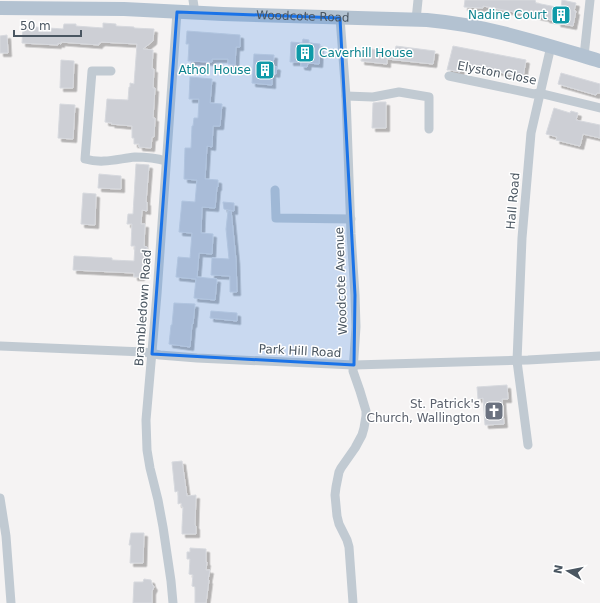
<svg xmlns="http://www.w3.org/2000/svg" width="600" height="603" font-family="'DejaVu Sans',sans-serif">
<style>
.building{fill:#cdcfd5;stroke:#d7d9de;filter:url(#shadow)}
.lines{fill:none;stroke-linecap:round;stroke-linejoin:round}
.minor{stroke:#c1cad2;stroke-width:9}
.primary{stroke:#b3c2d1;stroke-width:14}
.marked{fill:#1a73e8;fill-opacity:0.2;stroke:#1a73e8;stroke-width:3;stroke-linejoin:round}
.labels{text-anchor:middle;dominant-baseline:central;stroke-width:3;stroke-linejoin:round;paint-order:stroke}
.culture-label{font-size:12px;fill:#0d838f;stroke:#fff;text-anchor:end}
.street-label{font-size:12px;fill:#4a5661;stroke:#fff}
.worship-label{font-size:12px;fill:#5b616d;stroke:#fff;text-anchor:end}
</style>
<defs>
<filter id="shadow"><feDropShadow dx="3.5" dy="3.5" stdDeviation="0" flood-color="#0004"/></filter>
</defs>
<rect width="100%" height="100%" fill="#f5f3f3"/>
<g class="building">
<path d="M465,0H535L536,3L561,8L562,0L576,3L574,11H576L573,26L557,23L558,21L546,19V18L519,13L504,10L483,6V8L464,7Z"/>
<path d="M103,23L116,24V26L134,27V28L154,29L153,41L143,49L153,50L152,69H154L153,88H155L153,118H155L154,137H152L151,148L139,147V144H134V138H132V126L111,124L112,123L105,122L107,99L128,100L129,87H130V83L134,84L137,44L101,42V43H99V45L61,42V44L58,43V45L22,43L23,24L35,25V27L63,29L64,24H76V26L103,28Z"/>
<path d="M187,31L240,35V47H236L235,65L228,64V59H212V62L188,61L189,44H186Z"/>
<path d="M7,35L8,53H0V36Z"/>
<path d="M303,39L309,40V43L320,44L319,64L308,63L307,67L301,66V62H290L291,42L302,43Z"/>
<path d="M396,46L435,51L433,64L387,59V64L361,61L363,48L395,52Z"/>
<path d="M453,46L526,60L523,77L462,64L460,72L450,70H447Z"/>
<path d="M254,54L274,55L273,66L277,67L276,74L272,73V85L252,83Z"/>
<path d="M61,60L74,61L73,88H60Z"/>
<path d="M561,73L600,84V93H597L596,95L558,84Z"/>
<path d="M190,77L212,79L210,103L222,104L220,126H213L212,147L207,146L205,179L218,180V187H217L215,208L202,207L201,233L213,234L212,254L199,253L197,277L217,279L215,300L194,298L196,279L176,277L178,257L190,258L192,233L179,232L182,201L195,202L197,180L184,179L185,148H191L192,126H193L194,118H198L199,99H189Z"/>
<path d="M380,102H386V128H372L373,103Z"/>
<path d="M60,104L75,105L73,139L58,138Z"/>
<path d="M554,108L570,113L571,111L578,113L576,120L600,125V138L583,134L580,146L556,140L557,137L546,134Z"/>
<path d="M136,164L149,165L146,202H147V211L142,210L141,224H145L144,246L147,247L146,260H143L141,277H134V273L73,270L74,256L112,258V260L134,261L135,246H131L132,224H127L128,214H133Z"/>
<path d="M99,174L121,176V189L98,188Z"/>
<path d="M83,193L96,194L95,225L81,224Z"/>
<path d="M223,202L234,203V211L224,209Z"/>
<path d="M231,210L236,260L237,292H230V276L211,275L212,258L229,259L226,229L228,211Z"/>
<path d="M174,303L195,304L193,324H192L190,347L169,344L171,325H172Z"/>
<path d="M211,311L237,313V321L210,318Z"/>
<path d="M507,385L508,399H502L504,424L485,425L483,398L478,399L477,387Z"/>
<path d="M182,461L187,496L196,495L195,525L196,526V534H182V527L183,507H182L181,503L178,504V491L175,492L172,462Z"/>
<path d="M131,533H144L143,563H130L131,545H129Z"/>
<path d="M190,548L206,549V562H207L206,570H210L208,580H209L206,603H195V587L192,586L193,575L189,574L190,559H187V552H190Z"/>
<path d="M144,579L151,580L152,584L154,587L152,591V603H133L134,582H143Z"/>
</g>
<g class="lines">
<g class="minor">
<path d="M193,0L195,13"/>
<path d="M340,18L346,96L351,234L355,295L356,327L353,371L360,391L366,411V416L364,428L362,435L355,448L341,468L339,472L336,487L335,495L337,516L339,524L347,540L349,547L353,603"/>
<path d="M416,20L418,0"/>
<path d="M584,56L590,0"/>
<path d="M111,71H92L85,159C103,164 117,159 135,157C146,157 156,158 166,161"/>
<path d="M449,76L534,94L539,93L600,108"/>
<path d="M346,96L373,97L399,92L429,97V129"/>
<path d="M275,190L276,218L351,219"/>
<path d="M0,346L144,352L160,355L197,358L354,365L528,360L600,356"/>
<path d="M528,445L517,361L522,238L531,133L551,46"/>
<path d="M0,498L6,536L11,603"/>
<path d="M173,603L171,581L163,527L158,500L150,468L147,450L146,420L157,294L177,12"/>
</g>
<path class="primary" id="s1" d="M0,8L124,9L223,14L427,20C486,25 543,44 600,61"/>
</g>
<path class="marked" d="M177,12L340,18L355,295L354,365L152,354Z"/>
<defs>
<symbol id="building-square" viewBox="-11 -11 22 22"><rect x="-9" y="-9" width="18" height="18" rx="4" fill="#0f9aa8" stroke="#fff"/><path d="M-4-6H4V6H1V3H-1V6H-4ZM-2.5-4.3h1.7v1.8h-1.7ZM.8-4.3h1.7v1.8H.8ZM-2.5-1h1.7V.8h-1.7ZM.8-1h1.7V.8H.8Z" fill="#fff"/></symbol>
<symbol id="church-square" viewBox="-11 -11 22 22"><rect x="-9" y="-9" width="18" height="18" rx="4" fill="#6b7280" stroke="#fff"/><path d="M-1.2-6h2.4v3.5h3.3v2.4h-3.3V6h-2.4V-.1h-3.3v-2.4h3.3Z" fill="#fff"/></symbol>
</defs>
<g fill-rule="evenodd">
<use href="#building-square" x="550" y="4" width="22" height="22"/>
<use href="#building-square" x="294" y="42" width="22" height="22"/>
<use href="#building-square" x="254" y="59" width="22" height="22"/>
<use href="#church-square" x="483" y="400" width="22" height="22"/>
</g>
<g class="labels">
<g class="culture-label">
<text x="547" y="15">Nadine Court</text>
<text x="319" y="53" text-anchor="start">Caverhill House</text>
<text x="251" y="70">Athol House</text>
</g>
<g class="street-label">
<text stroke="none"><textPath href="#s1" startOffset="303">Woodcote Road</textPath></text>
<text transform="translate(497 73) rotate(11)">Elyston Close</text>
<text transform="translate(513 201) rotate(-85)">Hall Road</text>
<text transform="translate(341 281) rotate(-92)">Woodcote Avenue</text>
<text transform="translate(143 308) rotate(-86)">Brambledown Road</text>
<text transform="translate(300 351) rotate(3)">Park Hill Road</text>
</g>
<g class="worship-label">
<text x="480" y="404">St. Patrick's<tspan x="480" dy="14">Church, Wallington</tspan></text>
</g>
</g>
<g transform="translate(568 571) rotate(280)" stroke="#ffffff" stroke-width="3" paint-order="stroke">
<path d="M0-3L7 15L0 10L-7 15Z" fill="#4a5661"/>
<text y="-6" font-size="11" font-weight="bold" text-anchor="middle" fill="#4a5661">N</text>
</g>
<path d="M14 30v6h67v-6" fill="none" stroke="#4a5661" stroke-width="2"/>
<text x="20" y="30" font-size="12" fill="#4a5661" stroke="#ffffff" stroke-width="3" paint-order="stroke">50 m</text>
</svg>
